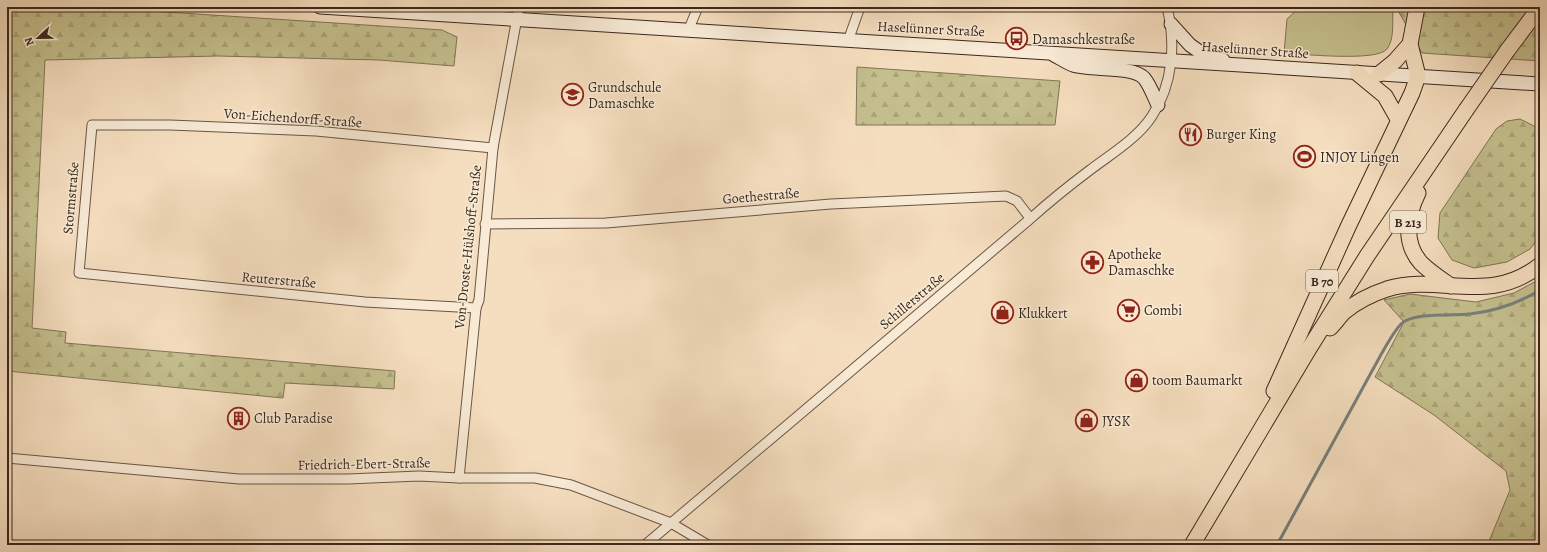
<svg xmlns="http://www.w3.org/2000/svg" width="1547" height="552" font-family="Alegreya,serif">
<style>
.green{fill:#c4bf8d;stroke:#807455}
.forest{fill:url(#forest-firs);stroke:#807455}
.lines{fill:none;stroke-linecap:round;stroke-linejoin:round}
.stream{stroke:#77807c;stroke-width:3}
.street-casing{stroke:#6a5646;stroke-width:11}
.secondary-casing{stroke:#3b281d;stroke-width:15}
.primary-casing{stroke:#3b281d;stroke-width:17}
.street{stroke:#f8ead5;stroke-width:9}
.secondary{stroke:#f8ead5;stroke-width:13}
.primary{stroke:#f5debf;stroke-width:15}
.primary-bridge-casing{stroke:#3b281d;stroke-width:17;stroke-linecap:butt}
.primary-bridge{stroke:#f5debf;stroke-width:15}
.labels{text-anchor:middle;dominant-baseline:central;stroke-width:3;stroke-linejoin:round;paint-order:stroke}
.shield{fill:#f8ead5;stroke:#746254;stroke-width:1}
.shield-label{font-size:13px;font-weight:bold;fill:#3b281d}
.street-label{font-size:14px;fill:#3b281d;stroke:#f8ead5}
.poi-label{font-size:14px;fill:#3b281d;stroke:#f8ead5;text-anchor:start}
</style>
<defs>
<pattern id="forest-firs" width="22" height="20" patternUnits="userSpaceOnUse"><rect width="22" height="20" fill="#c4bf8d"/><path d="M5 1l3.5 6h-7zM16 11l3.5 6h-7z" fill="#a9a479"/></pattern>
</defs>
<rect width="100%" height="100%" fill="#f5debf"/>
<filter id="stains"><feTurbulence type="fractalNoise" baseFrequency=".005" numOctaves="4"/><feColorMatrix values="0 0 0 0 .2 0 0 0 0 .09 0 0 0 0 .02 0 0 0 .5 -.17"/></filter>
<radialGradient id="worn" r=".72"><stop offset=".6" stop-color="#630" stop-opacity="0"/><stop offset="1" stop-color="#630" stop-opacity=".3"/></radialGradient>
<path class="green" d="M1300,7H1393C1392,19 1395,39 1387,49C1377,62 1302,54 1284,53L1287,19Z"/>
<g class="forest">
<path d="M7,7H89L442,30L457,37L454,66L379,60L218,56L45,60L32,328L66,332L65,343L395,371L394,389L285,383L283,398L7,371Z"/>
<path d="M1396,7H1540V61L1422,53Z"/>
<path d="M857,67L1060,81L1055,125H856Z"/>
<path d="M1520,119L1540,129V236L1530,249L1507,262L1474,268L1452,260L1438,238L1440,213L1496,129L1507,121Z"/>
<path d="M1540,279V545H1485L1490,539L1510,490L1506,471L1434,415L1375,377L1404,322L1384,300L1410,294L1476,302L1514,293Z"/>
</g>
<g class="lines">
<path class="stream" d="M1277,545L1372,371C1380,357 1390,336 1401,324C1412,312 1454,316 1470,314C1495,311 1519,303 1540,290"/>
<defs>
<g id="street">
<path d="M688,31L698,7"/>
<path d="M848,41L860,7"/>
<path d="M485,224L606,223L831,204L1006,196L1017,201L1030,218"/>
<path d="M476,308L365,302L79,273L92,125H170L316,131L493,148"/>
<path d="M7,458L239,479H348L419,476L459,478H535L571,485L671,523L708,545"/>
<path d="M459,478L476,308L479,300L493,148L519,7"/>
<path d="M645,545C774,437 901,328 1030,219C1049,202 1070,185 1090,170C1111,154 1138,138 1152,116C1173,84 1176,44 1167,7"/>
</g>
<g id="secondary">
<path d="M320,7L1540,84"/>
<path d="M1171,24L1190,45L1200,52L1223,60"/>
<path d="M1054,55C1060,58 1067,63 1073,65C1089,71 1132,65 1144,78C1150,85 1154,97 1158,105"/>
</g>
<g id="primary">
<path d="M1507,51L1540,7"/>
<path d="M1357,73L1385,96L1398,119"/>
<path d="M1379,74L1395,61L1410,44"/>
<path d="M1418,193C1407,215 1403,243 1421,263C1430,272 1441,279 1451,286"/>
<path d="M1330,328C1335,323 1339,317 1344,312C1356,302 1372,294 1387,289C1440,273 1489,306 1540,265"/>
<path d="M1274,391L1348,227L1412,93L1418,76L1410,44L1417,7"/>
<path d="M1192,545L1310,347L1367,256L1466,110"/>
</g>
</defs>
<use href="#street" class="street-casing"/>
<use href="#secondary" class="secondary-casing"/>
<use href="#primary" class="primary-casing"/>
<use href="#street" class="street"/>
<use href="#secondary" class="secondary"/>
<use href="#primary" class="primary"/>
<defs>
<path id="primary-bridge" d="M1466,110L1507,51"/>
</defs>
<use href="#primary-bridge" class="primary-bridge-casing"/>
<use href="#primary-bridge" class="primary-bridge"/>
</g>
<defs>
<symbol id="bus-ring" viewBox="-11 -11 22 22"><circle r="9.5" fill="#f8ead5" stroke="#8f2418" stroke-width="1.5"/><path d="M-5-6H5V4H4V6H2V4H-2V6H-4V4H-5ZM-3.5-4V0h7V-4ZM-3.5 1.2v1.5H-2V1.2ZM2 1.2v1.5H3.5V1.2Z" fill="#8f2418"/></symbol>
<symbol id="school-ring" viewBox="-11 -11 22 22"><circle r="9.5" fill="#f8ead5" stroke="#8f2418" stroke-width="1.5"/><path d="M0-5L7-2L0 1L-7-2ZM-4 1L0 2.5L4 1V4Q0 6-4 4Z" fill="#8f2418"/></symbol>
<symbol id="restaurant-ring" viewBox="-11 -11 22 22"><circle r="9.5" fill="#f8ead5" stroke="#8f2418" stroke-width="1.5"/><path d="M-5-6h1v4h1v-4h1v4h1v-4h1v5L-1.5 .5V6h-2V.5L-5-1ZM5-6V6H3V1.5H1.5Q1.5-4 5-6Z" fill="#8f2418"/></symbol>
<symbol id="stadium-ring" viewBox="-11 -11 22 22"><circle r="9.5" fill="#f8ead5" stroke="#8f2418" stroke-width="1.5"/><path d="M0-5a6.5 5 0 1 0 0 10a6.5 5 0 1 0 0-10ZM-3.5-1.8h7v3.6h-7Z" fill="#8f2418"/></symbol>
<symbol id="pharmacy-ring" viewBox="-11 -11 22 22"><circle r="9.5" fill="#f8ead5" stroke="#8f2418" stroke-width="1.5"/><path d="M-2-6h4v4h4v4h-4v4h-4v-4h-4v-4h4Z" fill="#8f2418"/></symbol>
<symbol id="supermarket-ring" viewBox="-11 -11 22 22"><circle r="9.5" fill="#f8ead5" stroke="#8f2418" stroke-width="1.5"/><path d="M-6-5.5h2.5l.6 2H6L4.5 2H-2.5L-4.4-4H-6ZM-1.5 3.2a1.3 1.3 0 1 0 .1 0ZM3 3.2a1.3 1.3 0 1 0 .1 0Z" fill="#8f2418"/></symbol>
<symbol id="shop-ring" viewBox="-11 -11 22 22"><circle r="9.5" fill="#f8ead5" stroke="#8f2418" stroke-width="1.5"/><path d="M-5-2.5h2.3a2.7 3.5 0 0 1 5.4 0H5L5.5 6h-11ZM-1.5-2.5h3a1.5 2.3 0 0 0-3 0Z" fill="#8f2418"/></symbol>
<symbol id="building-ring" viewBox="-11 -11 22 22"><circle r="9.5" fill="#f8ead5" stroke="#8f2418" stroke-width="1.5"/><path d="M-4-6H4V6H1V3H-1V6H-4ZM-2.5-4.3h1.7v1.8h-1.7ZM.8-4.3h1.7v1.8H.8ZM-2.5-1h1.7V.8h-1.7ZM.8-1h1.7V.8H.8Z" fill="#8f2418"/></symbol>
</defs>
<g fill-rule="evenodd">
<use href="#bus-ring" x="1004" y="26" width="25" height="25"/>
<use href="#school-ring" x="560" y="82" width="25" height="25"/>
<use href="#restaurant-ring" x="1178" y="122" width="25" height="25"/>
<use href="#stadium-ring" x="1292" y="144" width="25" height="25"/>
<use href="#pharmacy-ring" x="1080" y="250" width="25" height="25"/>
<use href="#supermarket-ring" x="1116" y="298" width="25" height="25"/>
<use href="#shop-ring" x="990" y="300" width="25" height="25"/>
<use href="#shop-ring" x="1124" y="368" width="25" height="25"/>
<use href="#building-ring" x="226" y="406" width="25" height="25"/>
<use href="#shop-ring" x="1074" y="408" width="25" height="25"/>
</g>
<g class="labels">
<g class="shield">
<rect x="1390" y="211" width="36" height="22" rx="3"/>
<rect x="1306" y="270" width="32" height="22" rx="3"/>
</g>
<g class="shield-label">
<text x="1408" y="222">B 213</text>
<text x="1322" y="281">B 70</text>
</g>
<g class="street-label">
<text transform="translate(931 29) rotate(3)">Haselünner Straße</text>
<text transform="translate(1255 50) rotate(4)">Haselünner Straße</text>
<text transform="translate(293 118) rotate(4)">Von-Eichendorff-Straße</text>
<text transform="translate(761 196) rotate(-5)">Goethestraße</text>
<text transform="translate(71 198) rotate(-85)">Stormstraße</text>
<text transform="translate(468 247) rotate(-84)">Von-Droste-Hülshoff-Straße</text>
<text transform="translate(279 280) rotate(5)">Reuterstraße</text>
<text transform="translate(912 301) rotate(-40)">Schillerstraße</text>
<text transform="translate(364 464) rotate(-1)">Friedrich-Ebert-Straße</text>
</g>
<g class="poi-label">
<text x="1032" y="39">Damaschkestraße</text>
<text x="588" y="87">Grundschule<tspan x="588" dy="16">Damaschke</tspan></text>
<text x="1206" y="134">Burger King</text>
<text x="1320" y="157">INJOY Lingen</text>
<text x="1108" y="254">Apotheke<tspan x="1108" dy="16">Damaschke</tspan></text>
<text x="1144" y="310">Combi</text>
<text x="1018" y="313">Klukkert</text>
<text x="1152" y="380">toom Baumarkt</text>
<text x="254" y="418">Club Paradise</text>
<text x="1102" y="421">JYSK</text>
</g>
</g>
<rect width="1547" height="552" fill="none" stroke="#f5debf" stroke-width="24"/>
<rect x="8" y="8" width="1531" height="536" fill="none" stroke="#3b281d" stroke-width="2"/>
<rect x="12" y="12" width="1523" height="528" fill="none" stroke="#3b281d"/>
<g transform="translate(38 38) rotate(248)" stroke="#f8ead5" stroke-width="3" paint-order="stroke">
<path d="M0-3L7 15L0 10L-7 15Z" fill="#3b281d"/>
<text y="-6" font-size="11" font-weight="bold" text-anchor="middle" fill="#3b281d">N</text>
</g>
<rect width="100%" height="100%" filter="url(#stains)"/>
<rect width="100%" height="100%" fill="url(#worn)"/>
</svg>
